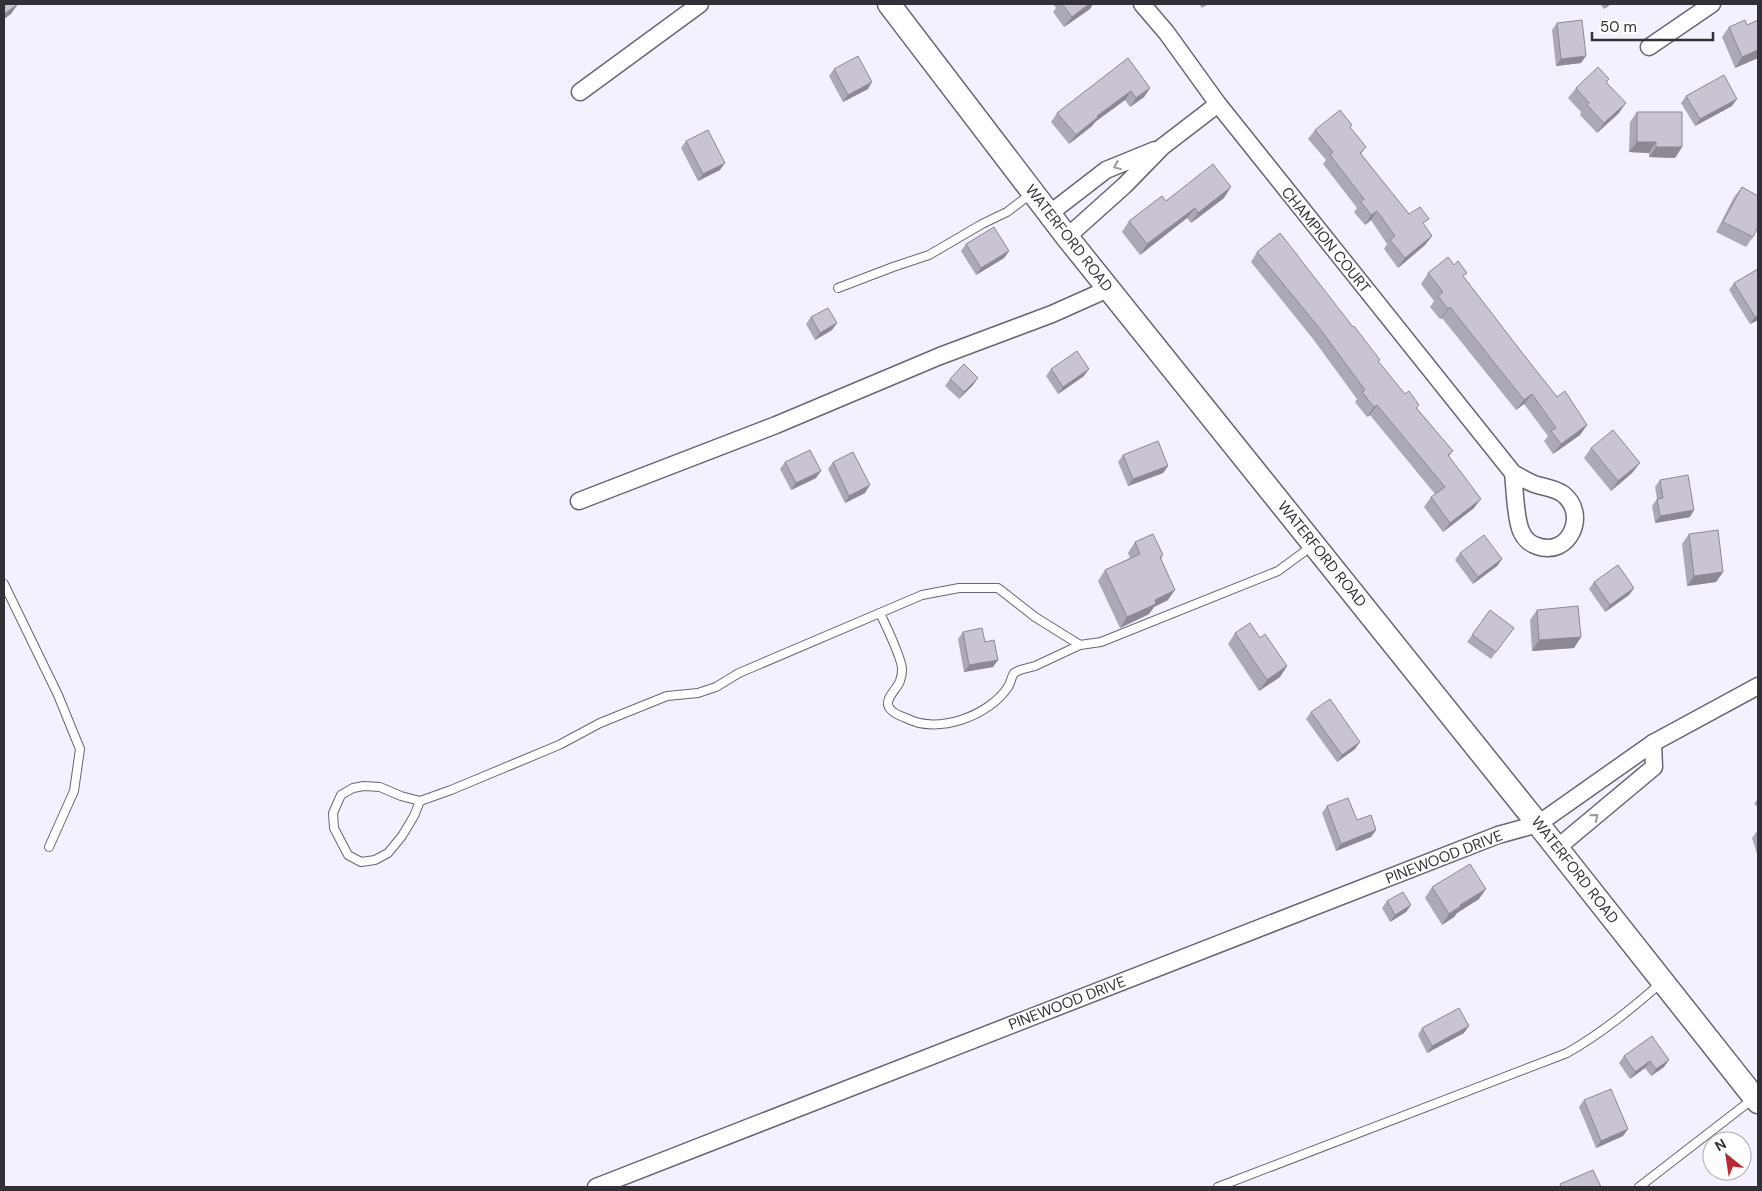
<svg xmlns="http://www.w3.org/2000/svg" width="1762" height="1191" font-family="'DM Sans',sans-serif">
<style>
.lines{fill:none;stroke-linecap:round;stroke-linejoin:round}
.lane-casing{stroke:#6a6572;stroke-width:10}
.street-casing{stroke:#6a6572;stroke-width:19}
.secondary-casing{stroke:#6a6572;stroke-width:25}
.lane{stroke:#fff;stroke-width:8}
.street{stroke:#fff;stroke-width:16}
.secondary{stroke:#fff;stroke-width:22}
.wall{fill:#ada8b5}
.shaded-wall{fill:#8d8893}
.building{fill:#c9c3d2;stroke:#8d8893}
.oneway{stroke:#99989b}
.labels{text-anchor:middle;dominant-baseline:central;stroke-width:4;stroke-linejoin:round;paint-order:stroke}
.street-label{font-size:15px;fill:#333137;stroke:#fff}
</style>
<rect width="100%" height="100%" fill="#f5f0fd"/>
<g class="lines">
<defs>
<g id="lane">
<path d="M838,288L893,267L929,255L982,224L1007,212L1032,193"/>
<path d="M4,584L58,695L80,749L74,791L49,847"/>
<path d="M880,613C885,624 903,660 902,670C902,673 901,678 900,681C897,689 887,696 888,705C890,712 900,716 906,718C937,735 989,716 1008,687C1011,683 1011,677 1014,673L1020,670L1035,666L1080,645"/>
<path d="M420,801L414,816L402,836L388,853L375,860L361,862L348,855L334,828L333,813L341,795L353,788L364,786L380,787L401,796L420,801L451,790L559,745L600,723L667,696L698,693L716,687L739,673L922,595L959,588H998L1035,617L1080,645L1101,642L1278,571L1312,546"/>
<path d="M1218,1187L1567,1053C1602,1033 1631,1009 1661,983"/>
<path d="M1639,1187L1754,1098"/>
</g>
<g id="street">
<path d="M1142,4L1166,32L1218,104L1513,473C1520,477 1527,481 1534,484C1543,487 1555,488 1563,494C1589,514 1569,558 1537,546C1530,544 1524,538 1521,531C1515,517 1515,489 1513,473"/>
<path d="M1649,47L1712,4"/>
<path d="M580,92L700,4"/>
<path d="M1049,214L1106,170L1155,150"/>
<path d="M1067,237L1125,185L1162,147L1218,104"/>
<path d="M579,501L776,425L940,356L1052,314L1108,289"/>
<path d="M1557,848L1654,767L1653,743"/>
<path d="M596,1187L1498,835L1538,824L1653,743L1758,686"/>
</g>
<path id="secondary" d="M889,4L1067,237L1538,824L1758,1102"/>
</defs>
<use href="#lane" class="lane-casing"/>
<use href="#street" class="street-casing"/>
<use href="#secondary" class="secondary-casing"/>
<use href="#lane" class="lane"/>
<use href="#street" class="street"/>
<use href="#secondary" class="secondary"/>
</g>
<g class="wall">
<path d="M1053,4H1093L1090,9L1064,27L1053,12L1056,8Z"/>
<path d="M1199,4H1209L1202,8Z"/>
<path d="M1600,4H1611L1604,9Z"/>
<path d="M1758,20V58L1735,68L1722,37L1729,27L1747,25Z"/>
<path d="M1557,23L1581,63L1556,66L1552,30Z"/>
<path d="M1128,58L1150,88L1144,97L1130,107L1125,100L1095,122L1092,126L1069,144L1051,122L1057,113Z"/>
<path d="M834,69L868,89L843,102L829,76Z"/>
<path d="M1609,79L1607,82L1619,113L1597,133L1580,115L1581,112L1568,98L1576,88Z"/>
<path d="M1686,96L1732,106L1695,126L1681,103Z"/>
<path d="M1637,112L1682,147L1675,158L1649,157V153L1629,152L1630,122Z"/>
<path d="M1350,128L1366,147L1361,154L1409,214L1424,225L1432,236L1425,245L1398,268L1384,249L1387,244L1371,220L1365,225L1354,212L1357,208L1323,164L1326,160L1308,139L1315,130Z"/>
<path d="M686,141L720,170L698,181L681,148Z"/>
<path d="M1742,187L1753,237L1746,247L1716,232L1734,197Z"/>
<path d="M1224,198L1191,223L1187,218L1140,255L1122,232L1129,221L1166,201Z"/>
<path d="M966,244L1009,251L1004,258L976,275L961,251Z"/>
<path d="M1257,252L1378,361L1405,394L1419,405L1417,408L1453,451L1449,456L1474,508L1443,532L1424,507L1431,497L1435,494L1370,415L1367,417L1355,402L1357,399L1313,339L1251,262Z"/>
<path d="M1758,269V320L1750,324L1729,290L1734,283Z"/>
<path d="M1428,273L1464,277L1520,350L1557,397L1587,425L1580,435L1553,454L1544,441L1548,436L1524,404L1516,410L1442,318L1440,319L1430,307L1434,301L1421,284Z"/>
<path d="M811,317L837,323L832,330L815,340L806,324Z"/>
<path d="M1051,369L1084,376L1058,394L1046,376Z"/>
<path d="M950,379L973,385L959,399L945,386Z"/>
<path d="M1591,448L1640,463L1632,473L1611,491L1584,458Z"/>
<path d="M1123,455L1168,466L1163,473L1128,486L1118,462Z"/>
<path d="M785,462L816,478L791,490L780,469Z"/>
<path d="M833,462L865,493L845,503L828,469Z"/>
<path d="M1660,480L1690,517L1655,523L1652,506L1657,499L1655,487Z"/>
<path d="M1689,534L1723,572L1716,582L1687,586L1682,544Z"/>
<path d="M1135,542L1163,555L1161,559L1168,600L1154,607L1149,614L1120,628L1098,581L1105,570L1130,558L1128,553Z"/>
<path d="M1460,553L1502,559L1497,566L1473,584L1455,560Z"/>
<path d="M1594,582L1634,588L1629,595L1605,612L1589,589Z"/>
<path d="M1490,610L1514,628L1491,659L1467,642Z"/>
<path d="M1537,610L1581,637L1574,648L1532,651L1530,620Z"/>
<path d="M963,632L985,642L998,660L993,667L964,672L958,639Z"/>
<path d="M1235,633L1260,638L1287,666L1280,677L1259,691L1228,644Z"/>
<path d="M1311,712L1355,749L1337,762L1306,719Z"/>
<path d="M1758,798V807L1754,804Z"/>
<path d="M1327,806L1357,820L1376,830L1371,837L1336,851L1322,813Z"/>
<path d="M1757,831H1758V857L1752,838Z"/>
<path d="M1432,887L1479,899L1457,913L1454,917L1442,925L1425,898Z"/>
<path d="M1387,901L1411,905L1406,912L1390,922L1382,908Z"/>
<path d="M1422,1028L1464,1033L1427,1053L1418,1035Z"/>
<path d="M1652,1036L1664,1067L1651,1076L1645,1068L1630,1079L1619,1063L1624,1056Z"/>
<path d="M1584,1100L1623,1136L1596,1148L1579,1107Z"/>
</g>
<g class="shaded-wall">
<path d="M18,4L11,14L4,19V14Z"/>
<path d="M1089,4H1093L1090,9L1064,27L1072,17Z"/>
<path d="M1608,4H1611L1604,9Z"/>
<path d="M1758,50V58L1735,68L1742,57Z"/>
<path d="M1586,56L1581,63L1556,66L1561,59Z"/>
<path d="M872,82L868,89L843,102L848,95Z"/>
<path d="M1150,88L1144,97L1130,107L1136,98Z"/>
<path d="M1131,91L1125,100L1095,122L1092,126L1069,144L1076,135L1097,116Z"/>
<path d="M1737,99L1732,106L1695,126L1700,119Z"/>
<path d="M1626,103L1619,113L1597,133L1604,123Z"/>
<path d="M1637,142H1656L1649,153L1629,152Z"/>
<path d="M1656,147H1682L1675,158L1649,157Z"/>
<path d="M725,163L720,170L698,181L703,174Z"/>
<path d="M1231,187L1224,198L1191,223L1198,213Z"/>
<path d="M1195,208L1187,218L1140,255L1147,244Z"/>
<path d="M1377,211L1371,220L1365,225L1371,215Z"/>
<path d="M1432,236L1425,245L1398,268L1405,258Z"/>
<path d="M1009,251L1004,258L976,275L981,268Z"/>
<path d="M1450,307L1442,318L1440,319L1448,309Z"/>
<path d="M1758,316V320L1750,324L1755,317Z"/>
<path d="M837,323L832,330L815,340L820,333Z"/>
<path d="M1089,369L1084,376L1058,394L1063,387Z"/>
<path d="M978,378L973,385L959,399L964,392Z"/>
<path d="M1532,394L1524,404L1516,410L1524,400Z"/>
<path d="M1377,405L1370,415L1367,417L1374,407Z"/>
<path d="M1587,425L1580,435L1553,454L1561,444Z"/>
<path d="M1640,463L1632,473L1611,491L1618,481Z"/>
<path d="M1168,466L1163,473L1128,486L1133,479Z"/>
<path d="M821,471L816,478L791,490L796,483Z"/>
<path d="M870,485L865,493L845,503L849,496Z"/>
<path d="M1481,499L1474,508L1443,532L1450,523Z"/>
<path d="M1694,510L1690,517L1655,523L1660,516Z"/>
<path d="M1502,559L1497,566L1473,584L1478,577Z"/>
<path d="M1723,572L1716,582L1687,586L1694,576Z"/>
<path d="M1634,588L1629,595L1605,612L1610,605Z"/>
<path d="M1175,590L1168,600L1154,607L1149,614L1120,628L1127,617L1155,600Z"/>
<path d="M1581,637L1574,648L1532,651L1539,640Z"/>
<path d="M998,660L993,667L964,672L969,665Z"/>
<path d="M1287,666L1280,677L1259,691L1267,680Z"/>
<path d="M1360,742L1355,749L1337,762L1342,755Z"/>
<path d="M1376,830L1371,837L1336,851L1341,844Z"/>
<path d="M1486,889L1479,899L1457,913L1454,917L1442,925L1449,914L1460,905Z"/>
<path d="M1411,905L1406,912L1390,922L1395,915Z"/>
<path d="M1469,1026L1464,1033L1427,1053L1432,1046Z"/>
<path d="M1669,1060L1664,1067L1651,1076L1656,1069Z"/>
<path d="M1650,1061L1645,1068L1630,1079L1635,1072Z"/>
<path d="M1628,1129L1623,1136L1596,1148L1601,1141Z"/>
</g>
<g class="building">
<path d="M4,4H18L4,14Z"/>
<path d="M1062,4H1089L1072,17Z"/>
<path d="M1582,20L1586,56L1561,59L1557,23Z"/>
<path d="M1745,20L1747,25L1758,20V50L1742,57L1729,27Z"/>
<path d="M858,56L872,82L848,95L834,69Z"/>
<path d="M1128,58L1150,88L1136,98L1131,91L1097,116L1098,117L1076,135L1057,113Z"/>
<path d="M1598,67L1609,79L1606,82L1626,103L1604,123L1587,105L1589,103L1576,88Z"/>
<path d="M1724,75L1737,99L1700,119L1686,96Z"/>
<path d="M1340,110L1352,125L1350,127L1366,147L1360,153L1409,214L1420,207L1429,219L1423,223L1432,236L1405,258L1390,240L1395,236L1377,211L1371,215L1361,202L1364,199L1330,155L1333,152L1315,130Z"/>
<path d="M1637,112H1682V147H1656V142H1637Z"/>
<path d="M708,130L725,163L703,174L686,141Z"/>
<path d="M1213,164L1231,187L1198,213L1195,208L1147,244L1129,221L1162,196L1166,201Z"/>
<path d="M1742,187L1758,196V227L1753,237L1723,222Z"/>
<path d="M994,227L1009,251L981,268L966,244Z"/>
<path d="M1280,233L1353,327L1354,326L1380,360L1378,361L1405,394L1409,391L1419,405L1416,408L1453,451L1448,455L1481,499L1450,523L1431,497L1445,487L1377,405L1374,407L1362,392L1365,390L1320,329L1257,252Z"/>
<path d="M1448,257L1454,265L1458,261L1467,273L1463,276L1520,350L1557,397L1565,391L1587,425L1561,444L1551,431L1556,428L1532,394L1524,400L1450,307L1448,309L1438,296L1443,292L1428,273Z"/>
<path d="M1758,269V316L1755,317L1734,283Z"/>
<path d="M828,308L837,323L820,333L811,317Z"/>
<path d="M1077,351L1089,369L1063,387L1051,369Z"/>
<path d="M964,364L978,378L964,392L950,379Z"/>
<path d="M1613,430L1640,463L1618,481L1591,448Z"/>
<path d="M1158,441L1168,466L1133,479L1123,455Z"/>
<path d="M810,450L821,471L796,483L785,462Z"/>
<path d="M853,452L870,485L849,496L833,462Z"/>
<path d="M1688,475L1694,510L1660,516L1657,499L1663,498L1660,480Z"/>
<path d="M1718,530L1723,572L1694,576L1689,534Z"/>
<path d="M1153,534L1163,555L1160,557L1175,590L1155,600L1156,604L1127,617L1105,570L1140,554L1135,542Z"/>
<path d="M1484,535L1502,559L1478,577L1460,553Z"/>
<path d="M1618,565L1634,588L1610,605L1594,582Z"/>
<path d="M1578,606L1581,637L1539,640L1537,610Z"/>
<path d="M1490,610L1514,628L1496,652L1472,635Z"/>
<path d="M1250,623L1260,638L1265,634L1287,666L1267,680L1235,633Z"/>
<path d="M982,628L985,642L994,640L998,660L969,665L963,632Z"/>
<path d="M1330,699L1360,742L1342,755L1311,712Z"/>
<path d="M1348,798L1357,820L1371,815L1376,830L1341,844L1327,806Z"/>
<path d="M1470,864L1486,889L1460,905L1461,906L1449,914L1432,887Z"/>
<path d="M1403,892L1411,905L1395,915L1387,901Z"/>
<path d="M1459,1008L1469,1026L1432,1046L1422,1028Z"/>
<path d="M1652,1036L1669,1060L1656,1069L1650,1061L1635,1072L1624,1056Z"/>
<path d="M1611,1089L1628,1129L1601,1141L1584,1100Z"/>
<path d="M1593,1170L1601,1187H1561L1560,1184Z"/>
</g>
<defs><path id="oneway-chevron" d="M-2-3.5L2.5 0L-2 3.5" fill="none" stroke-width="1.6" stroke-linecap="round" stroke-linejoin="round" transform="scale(1.25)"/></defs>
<g class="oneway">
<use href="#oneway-chevron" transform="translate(1117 166) rotate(158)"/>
<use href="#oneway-chevron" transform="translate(1595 817) rotate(-40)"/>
</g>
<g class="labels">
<g class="street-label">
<text transform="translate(1069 238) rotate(52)">WATERFORD ROAD</text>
<text transform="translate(1326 240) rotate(51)">CHAMPION COURT</text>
<text transform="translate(1322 554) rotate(51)">WATERFORD ROAD</text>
<text transform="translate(1444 857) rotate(-21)">PINEWOOD DRIVE</text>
<text transform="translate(1575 870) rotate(52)">WATERFORD ROAD</text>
<text transform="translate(1067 1003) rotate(-21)">PINEWOOD DRIVE</text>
</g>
</g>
<rect width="1762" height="1191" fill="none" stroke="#333137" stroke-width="10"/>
<g transform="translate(1727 1156) rotate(330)"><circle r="24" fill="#ffffff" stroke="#adadaf"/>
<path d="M0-4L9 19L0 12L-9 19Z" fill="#b92934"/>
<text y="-8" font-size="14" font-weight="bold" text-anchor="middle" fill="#333137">N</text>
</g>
<path d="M1592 32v8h121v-8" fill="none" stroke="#333137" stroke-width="2.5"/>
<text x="1600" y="32" font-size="15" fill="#333137" stroke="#ffffff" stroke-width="4" paint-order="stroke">50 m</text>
</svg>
